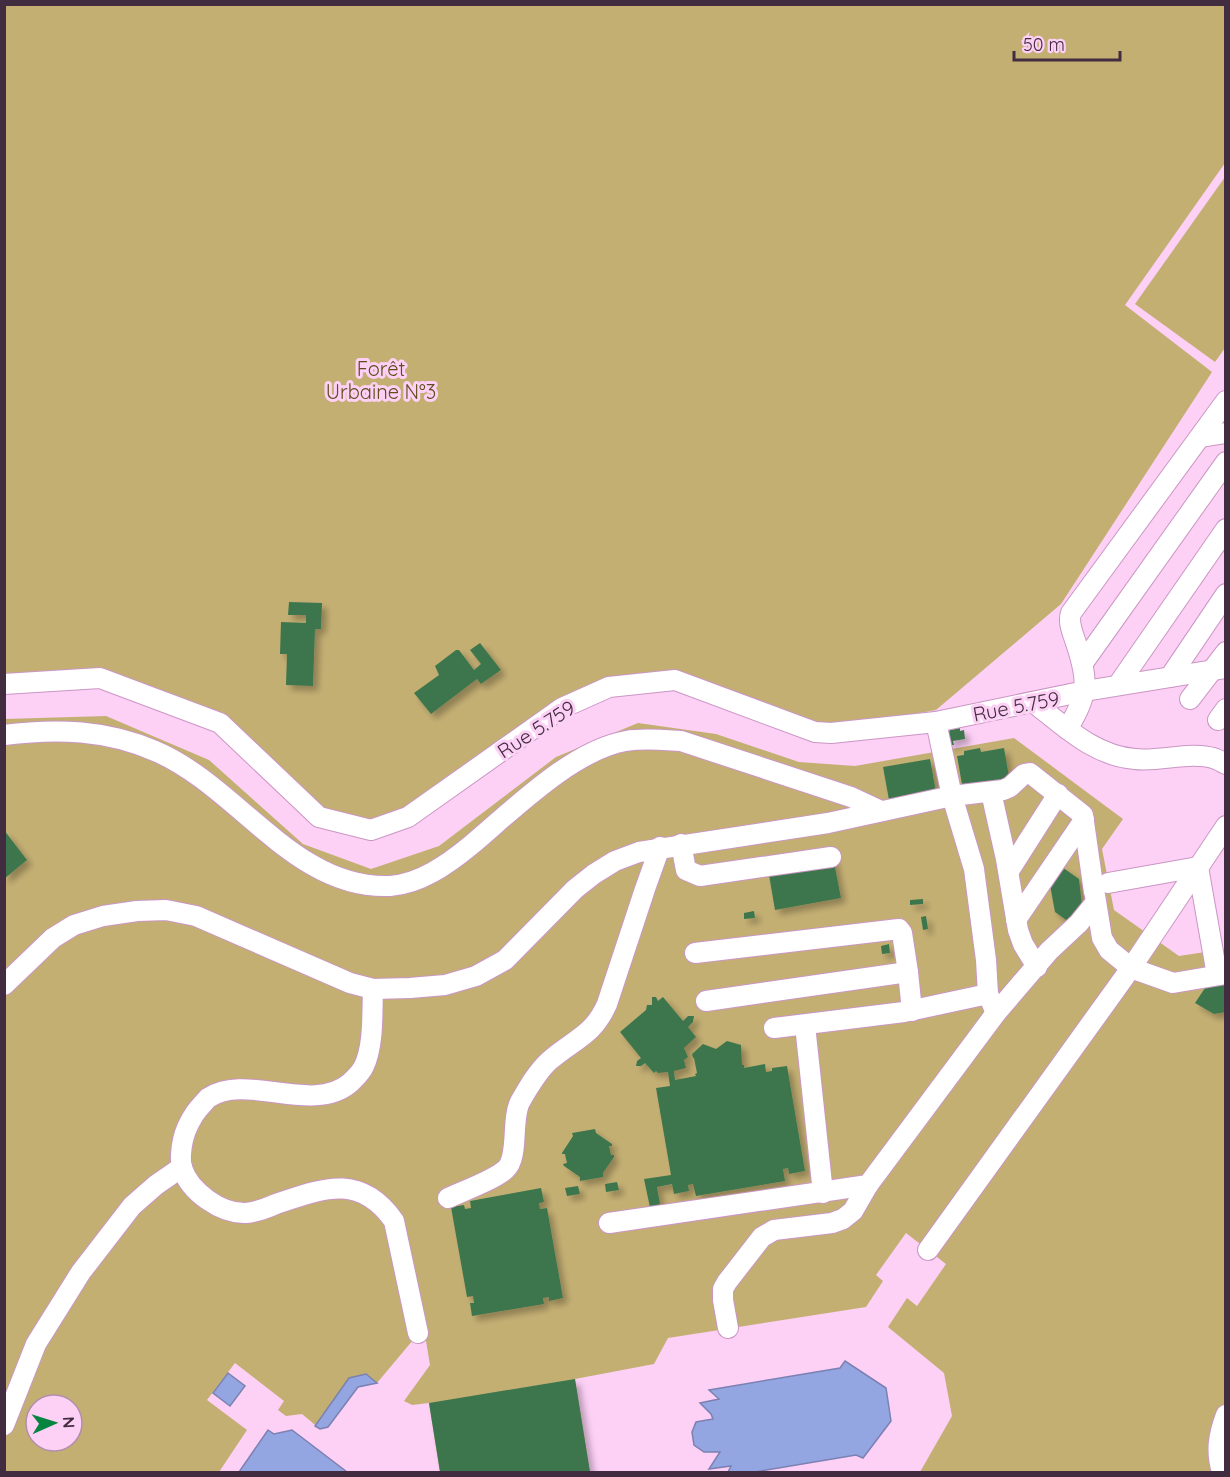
<svg xmlns="http://www.w3.org/2000/svg" width="1230" height="1477" font-family="Quicksand,sans-serif">
<style>
.green{fill:#c4af73;fill-rule:evenodd}
.water{fill:#94a6e2;stroke:#7b81b1;stroke-width:1.5}
.building{fill:#3e764d;filter:url(#shadow)}
.lines{fill:none;stroke-linecap:round;stroke-linejoin:round}
.minor-casing{stroke:#cb96c4;stroke-width:22}
.minor{stroke:#fff;stroke-width:20}
.labels{text-anchor:middle;dominant-baseline:central;stroke-width:6;stroke-linejoin:round;paint-order:stroke}
.park-label{font-size:20px;fill:#5f4e1c;stroke:#fdd0f6}
.street-label{font-size:20px;fill:#422c3f;stroke:#fdd0f6}
</style>
<defs>
<filter id="shadow"><feDropShadow dx="5" dy="5" stdDeviation="3" flood-color="#0004"/></filter>
</defs>
<rect width="100%" height="100%" fill="#fdd0f6"/>
<g class="green">
<path d="M5,5H1225V163L1125,305L1212,372L1061,604L936,710L815,732L675,680L609,687L371,830L319,817L220,723L100,678L5,684Z"/>
<path d="M1225,177V348L1215,362L1135,304Z"/>
<path d="M106,716L209,760L303,844L371,869L439,846L556,757L638,723L716,734L799,762L855,766L1014,738L1123,819L1102,849L1114,910L1179,956L1225,949V1472H920L952,1416L944,1373L888,1327L907,1298L917,1306L946,1264L906,1233L876,1275L883,1281L866,1307L668,1338L654,1364L575,1379L590,1472H440L429,1403L412,1405L404,1401L430,1365L426,1341L413,1340L377,1383L358,1387L328,1427L320,1429L302,1414L286,1416L278,1410L284,1401L235,1363L207,1400L247,1430L219,1472H5L4,719ZM36,1405H72V1441H36Z"/>
</g>
<g class="water">
<path d="M845,1361L886,1388L891,1421L863,1458L856,1455L755,1472H728L731,1466L709,1469L720,1452H704L694,1445L692,1432L696,1422L713,1419L711,1414L700,1403L719,1399L709,1390L840,1368Z"/>
<path d="M228,1373L245,1386L230,1406L213,1393Z"/>
<path d="M366,1374L377,1383L358,1387L328,1427L320,1429L315,1426L349,1378Z"/>
<path d="M268,1430L274,1434L292,1430L347,1472H239Z"/>
</g>
<g class="building">
<path d="M289,602L322,603L321,629H315L313,686L286,685L287,654H280L281,622L306,623V615H288Z"/>
<path d="M480,643L501,670L481,684L477,679L431,714L414,693L439,675L435,666L456,650H459L474,670L481,664L470,650Z"/>
<path d="M960,728V731L964,730L965,739L953,741L954,745H949L947,735L950,730Z"/>
<path d="M980,748L981,752L1004,748L1010,782L963,790L957,756L964,755V751Z"/>
<path d="M930,759L936,792L889,800L883,767Z"/>
<path d="M4,830L27,860L4,879Z"/>
<path d="M833,857L841,898L775,910L768,869Z"/>
<path d="M1062,867L1079,879L1082,906L1069,922L1055,912L1050,885Z"/>
<path d="M923,899V904L910,905V900Z"/>
<path d="M754,911L755,918L744,919V913Z"/>
<path d="M926,916L928,929L923,930L921,917Z"/>
<path d="M889,944L890,953L882,954L881,946Z"/>
<path d="M1226,982V1012L1214,1014L1195,1003L1207,985Z"/>
<path d="M652,997H656L658,1001L663,997L683,1021L688,1016H694L693,1022L688,1027L696,1037L684,1048L688,1057L684,1060L686,1068L674,1071L675,1080L696,1076L695,1074L697,1073L694,1058H693L692,1054L703,1044L716,1049L727,1041L741,1045L742,1065H744V1068L765,1064L766,1072L772,1071V1068L787,1066L805,1171L789,1174L788,1168L783,1169L785,1181L696,1196L693,1184L688,1185L689,1191L674,1194L672,1184L657,1187L661,1210L651,1212L644,1179L671,1175L656,1088L670,1086L668,1072L658,1073L656,1071L654,1073L645,1063L641,1066H636L637,1061L641,1058L620,1032L646,1010L647,1005H652Z"/>
<path d="M595,1129L596,1133L612,1144V1146H609L611,1155H614V1157L603,1173V1177L580,1181V1177L564,1166L563,1164L567,1163L565,1154H562V1153L573,1136L572,1133Z"/>
<path d="M617,1182L619,1190L606,1192L605,1184Z"/>
<path d="M578,1186L580,1194L567,1196L565,1188Z"/>
<path d="M541,1188L544,1202L539,1203L540,1209L547,1208L563,1298L549,1301V1297L543,1298L544,1304L472,1316L470,1303H474L473,1296L467,1297L451,1207L464,1205L465,1209L471,1208L470,1201Z"/>
<path d="M575,1379L590,1472H440L429,1403Z"/>
</g>
<g class="lines">
<defs>
<g id="minor">
<path d="M1201,437L1226,433"/>
<path d="M1083,663L1226,462"/>
<path d="M1170,677L1226,594"/>
<path d="M4,684L100,678L220,723L319,817L371,830L408,817L562,708L609,687L675,680L815,732L831,733L936,722L1085,691L1226,668"/>
<path d="M1118,685L1226,529"/>
<path d="M1190,699L1226,652"/>
<path d="M1033,702C1064,726 1094,756 1135,759C1159,762 1191,751 1213,758C1217,759 1222,762 1226,764"/>
<path d="M1218,720L1226,709"/>
<path d="M1067,729C1090,694 1088,678 1075,640C1072,631 1068,622 1071,613L1226,401"/>
<path d="M4,735C57,728 107,730 155,751C238,786 294,890 390,886C420,884 448,864 470,846C512,811 572,750 626,741C644,738 663,740 681,741L851,797L881,811"/>
<path d="M991,792L1006,859L1018,930L1023,944L1037,967"/>
<path d="M681,844L686,870L700,876L831,857"/>
<path d="M1009,871L1058,794"/>
<path d="M1108,883L1198,867L1217,975"/>
<path d="M1095,895L1102,938L1109,950L1131,968L1173,983L1226,974"/>
<path d="M1016,920L1084,820"/>
<path d="M695,953L899,929L902,933L908,972L912,1011"/>
<path d="M4,985L53,938L74,925L103,916L137,911L166,910L196,916L350,983L373,989L410,988L445,985L476,976L505,960L575,889L594,874L615,861L639,852L828,823L952,796L936,722"/>
<path d="M373,989C372,1012 374,1045 364,1066C361,1073 355,1078 350,1083C312,1115 245,1072 208,1098C205,1101 202,1105 199,1108C192,1116 185,1130 183,1140C181,1148 180,1161 182,1168C190,1192 221,1214 246,1213C256,1212 267,1208 276,1204C324,1188 360,1173 394,1221L418,1333"/>
<path d="M706,1001L908,972"/>
<path d="M996,1013L988,994L986,960L974,869L952,796L1003,790L1010,787L1024,774L1030,773L1083,815L1094,892"/>
<path d="M805,1025L823,1193"/>
<path d="M774,1028L904,1012L988,994"/>
<path d="M448,1198C463,1191 494,1180 506,1169C519,1157 511,1120 520,1102C528,1088 537,1072 549,1061C574,1039 593,1036 607,1004L645,889L660,847"/>
<path d="M609,1223L868,1185L996,1013L1049,951L1079,923L1096,902"/>
<path d="M928,1250L1131,968L1226,826"/>
<path d="M728,1328L723,1300V1289L727,1282L762,1237L774,1230L832,1223L843,1219L853,1211L868,1185"/>
<path d="M4,1425L36,1344L81,1272L132,1206L156,1185L182,1167"/>
<path d="M1222,1472C1216,1452 1218,1436 1226,1415"/>
</g>
</defs>
<use href="#minor" class="minor-casing"/>
<use href="#minor" class="minor"/>
</g>
<g class="labels">
<g class="park-label">
<text x="381" y="368">Forêt<tspan x="381" dy="23">Urbaine N°3</tspan></text>
</g>
<g class="street-label">
<text transform="translate(1016 706) rotate(-11)">Rue 5.759</text>
<text transform="translate(536 729) rotate(-33)">Rue 5.759</text>
</g>
</g>
<rect width="1230" height="1477" fill="none" stroke="#422c3f" stroke-width="12"/>
<g transform="translate(54 1423) rotate(87)"><circle r="28" fill="#fdd0f6" stroke="#b28ead" stroke-width="1.5"/>
<path d="M0-4.5L10 22L0 15L-10 22Z" fill="#068540"/>
<text y="-9" font-size="16" font-weight="bold" text-anchor="middle" fill="#422c3f">N</text>
</g>
<path d="M1014 51v9h106v-9" fill="none" stroke="#422c3f" stroke-width="3"/>
<text x="1023" y="51" font-size="18" fill="#422c3f" stroke="#fdd0f6" stroke-width="4.5" paint-order="stroke">50 m</text>
</svg>
